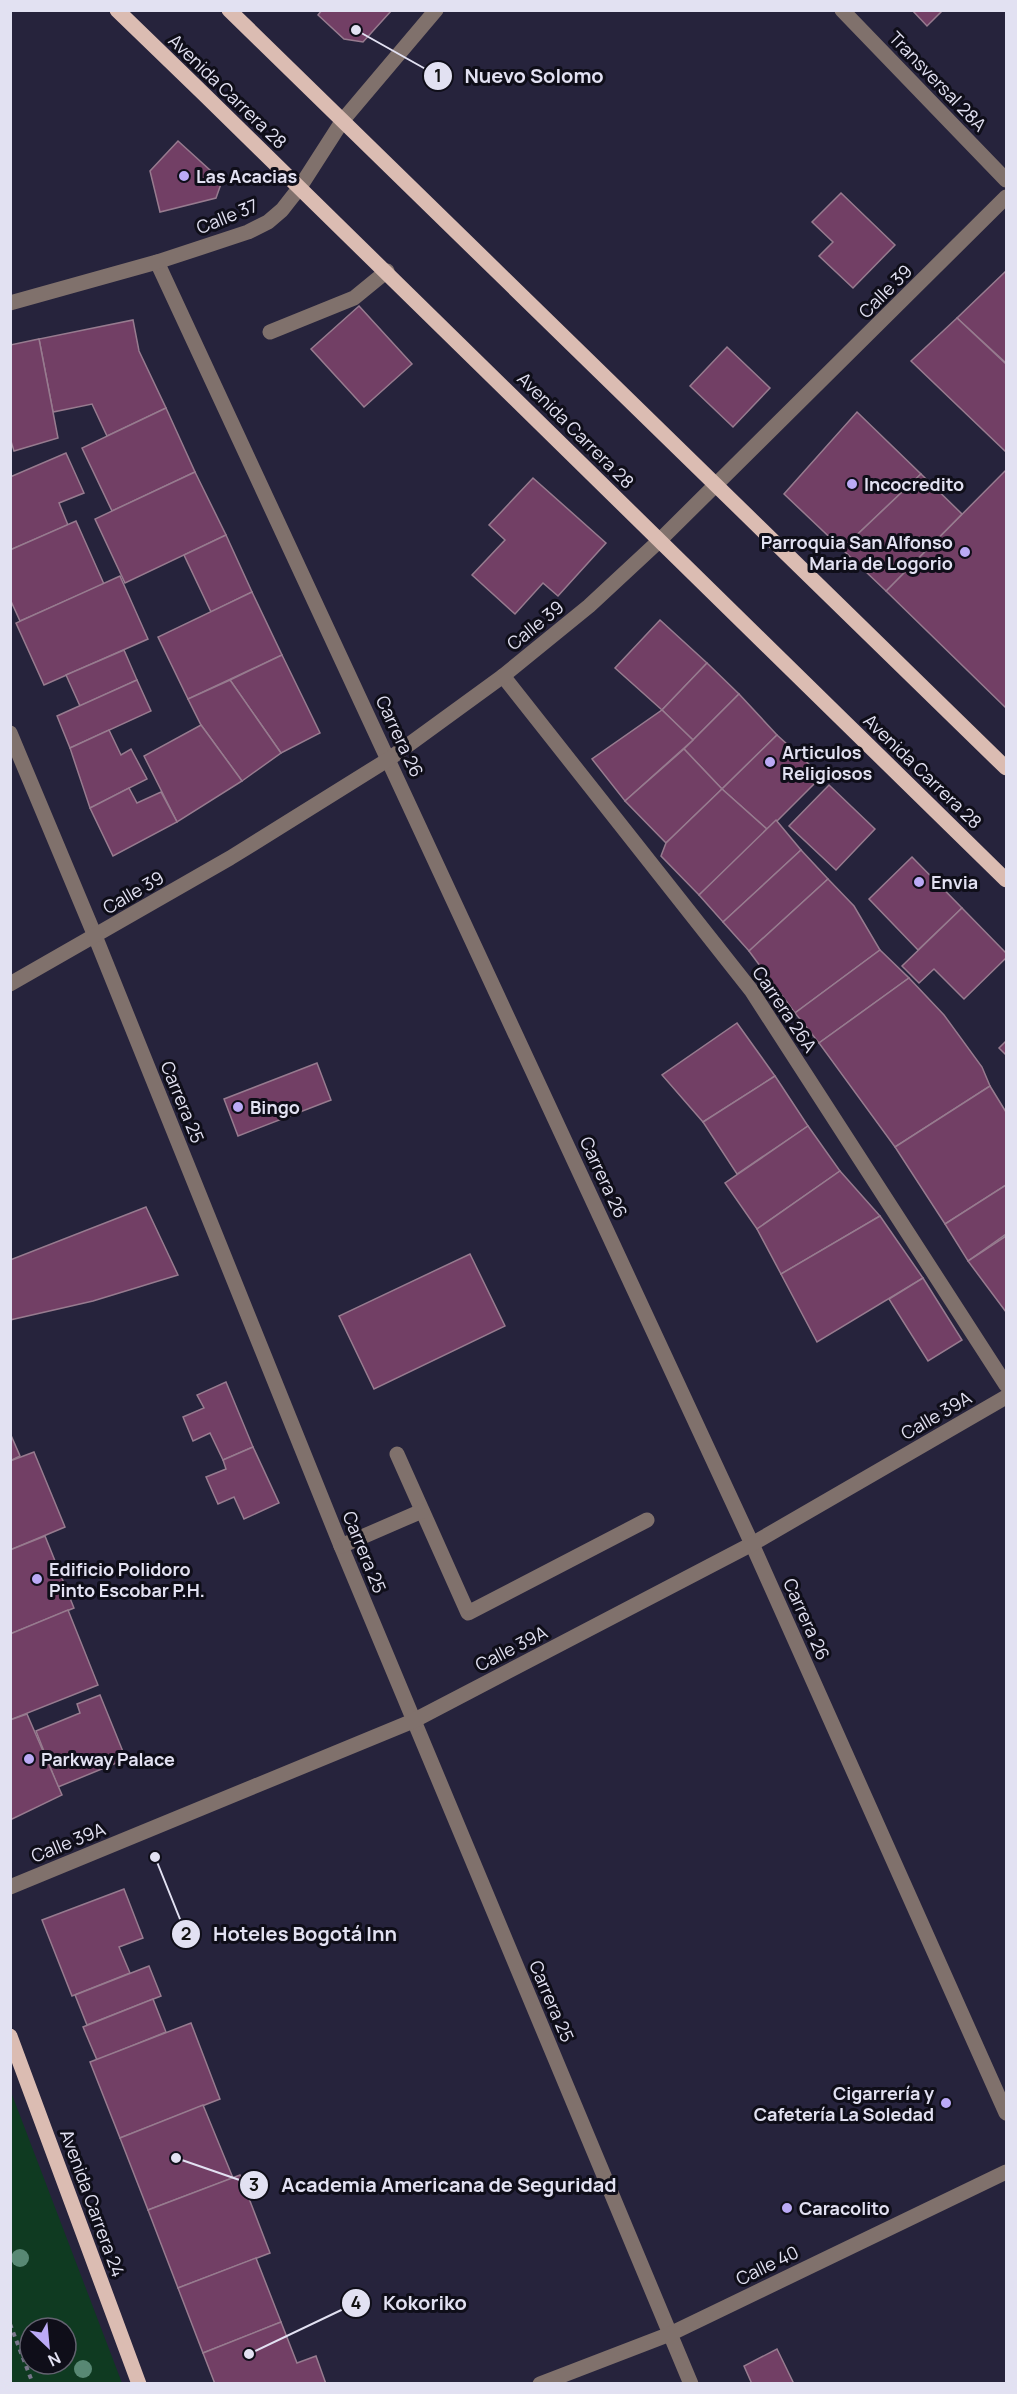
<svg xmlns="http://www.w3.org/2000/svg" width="1017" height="2394" font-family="Manrope,sans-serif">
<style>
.green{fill:#0f3a21;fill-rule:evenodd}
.building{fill:#723f65;stroke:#977b8f;stroke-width:1.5}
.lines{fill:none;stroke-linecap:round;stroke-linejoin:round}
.path{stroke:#78768b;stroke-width:4;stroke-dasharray:4.5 4.5;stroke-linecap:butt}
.minor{stroke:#80716c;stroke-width:15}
.major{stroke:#dbbcb2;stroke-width:15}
.tree{fill:#588874}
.poi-dot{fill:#bbaaf6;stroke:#0f0e19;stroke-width:2}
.labels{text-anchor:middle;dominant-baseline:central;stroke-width:6;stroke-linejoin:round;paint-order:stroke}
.street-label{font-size:18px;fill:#e2e1f2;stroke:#0f0e19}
.poi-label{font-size:18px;font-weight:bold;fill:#e2e1f2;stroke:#0f0e19;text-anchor:start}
.leader{fill:none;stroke:#e2e1f2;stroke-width:2}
.callout-dot{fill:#e2e1f2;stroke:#0f0e19;stroke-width:2}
.mark-label{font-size:18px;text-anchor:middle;font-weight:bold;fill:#111}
.callout-label{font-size:20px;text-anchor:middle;font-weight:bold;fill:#e2e1f2;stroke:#0f0e19;stroke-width:6;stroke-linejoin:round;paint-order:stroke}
</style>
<rect width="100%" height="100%" fill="#26233c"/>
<path class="green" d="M10,2092H11L122,2383H11ZM30,2328H66V2364H30Z"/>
<g class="building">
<path d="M322,10H392L363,42L344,39L318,15Z"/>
<path d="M912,10H943L927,26Z"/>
<path d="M178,141L222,181L216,198L160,212L150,171Z"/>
<path d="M841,193L895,245L853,288L819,256L833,242L812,222Z"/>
<path d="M1006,271V363L957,318Z"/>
<path d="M359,306L412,364L364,407L311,349Z"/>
<path d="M957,318L1006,364V452L911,361Z"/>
<path d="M133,320L139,351L166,408L107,436L92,404L53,412L39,339Z"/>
<path d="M39,339L58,438L14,451L10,438V345Z"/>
<path d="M727,347L770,388L733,427L690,386Z"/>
<path d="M166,408L195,472L112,511L82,448Z"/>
<path d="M857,412L921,474L842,549L784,494Z"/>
<path d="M66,453L84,493L59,503L68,525L10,550V477Z"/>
<path d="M1006,470V708L886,591Z"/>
<path d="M195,472L226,535L125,583L95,519Z"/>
<path d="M921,474L962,514L886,591L842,549Z"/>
<path d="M533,478L606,543L558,596L543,583L515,614L472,575L505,540L489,525Z"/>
<path d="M76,521L104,584L20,621L10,599V550Z"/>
<path d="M226,535L252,592L211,612L184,555Z"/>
<path d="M120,576L148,639L44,685L16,623Z"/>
<path d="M252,592L282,655L188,699L158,637Z"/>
<path d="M660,620L707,663L662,710L615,668Z"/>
<path d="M124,650L137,680L80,706L66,675Z"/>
<path d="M282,655L320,733L281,753L230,680Z"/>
<path d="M707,663L739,694L693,740L662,710Z"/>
<path d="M137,680L151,711L70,748L57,716Z"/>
<path d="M230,680L281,753L242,781L201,725L188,699Z"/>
<path d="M739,694L777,735L722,789L684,749Z"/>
<path d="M662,710L693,740L625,801L592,759Z"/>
<path d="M201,725L242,781L177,822L144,756Z"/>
<path d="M109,730L121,755L131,749L147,779L90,808L70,748Z"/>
<path d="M777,735L822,776L768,830L722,789Z"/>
<path d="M684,749L722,789L666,843L625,801Z"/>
<path d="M829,785L875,829L836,870L789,826Z"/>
<path d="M129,788L137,803L161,792L177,822L113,856L90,808Z"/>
<path d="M722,789L768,830L699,895L661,856L666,843Z"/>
<path d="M776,820L801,850L723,922L699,895Z"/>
<path d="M801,850L828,879L749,951L723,922Z"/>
<path d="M912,857L962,908L918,950L869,899Z"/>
<path d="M828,879L854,906L880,950L795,1013L749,951Z"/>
<path d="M962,908L1006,953V958L964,999L934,969L919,983L902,966Z"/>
<path d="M880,950L909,978L819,1043L795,1013Z"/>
<path d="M909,978L944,1015L982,1067L990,1086L895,1147L819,1043Z"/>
<path d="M737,1023L775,1076L703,1122L662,1075Z"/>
<path d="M1006,1041V1055L999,1048Z"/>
<path d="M317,1063L331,1100L238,1136L224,1099Z"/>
<path d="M775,1076L808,1126L737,1174L703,1122Z"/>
<path d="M990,1086L1006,1112V1185L945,1224L895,1147Z"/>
<path d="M808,1126L840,1171L757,1229L725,1183Z"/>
<path d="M840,1171L880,1216L781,1274L757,1229Z"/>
<path d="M1006,1185V1234L968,1261L945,1224Z"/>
<path d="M146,1207L178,1275L93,1301L10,1320V1260Z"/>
<path d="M880,1216L923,1278L817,1342L781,1274Z"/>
<path d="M1006,1236V1312L968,1261Z"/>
<path d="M470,1254L505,1326L374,1389L339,1316Z"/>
<path d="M923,1278L962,1340L928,1361L889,1299Z"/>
<path d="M226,1382L253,1447L223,1460L210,1433L193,1441L183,1417L204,1408L197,1395Z"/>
<path d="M10,1433L20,1456L10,1461Z"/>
<path d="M253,1447L279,1503L244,1519L234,1497L218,1504L206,1477L226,1469L223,1460Z"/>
<path d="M34,1452L65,1527L10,1550V1461Z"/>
<path d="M45,1536L74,1608L10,1634V1550Z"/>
<path d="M68,1610L98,1685L10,1720V1634Z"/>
<path d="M100,1695L126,1759L58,1787L36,1731L80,1713L77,1704Z"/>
<path d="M27,1714L62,1795L10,1820V1720Z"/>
<path d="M124,1889L143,1938L119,1947L130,1973L72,1996L42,1920Z"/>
<path d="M149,1966L161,1996L87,2025L75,1995Z"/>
<path d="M153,1999L166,2032L97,2060L83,2027Z"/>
<path d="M191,2023L220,2099L120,2138L90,2062Z"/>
<path d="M203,2105L233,2178L148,2210L120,2138Z"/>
<path d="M240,2175L270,2253L178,2288L148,2210Z"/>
<path d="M256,2258L281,2322L203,2353L178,2288Z"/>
<path d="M281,2322L297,2363L316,2356L326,2384H215L203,2353Z"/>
<path d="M777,2349L794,2384H752L744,2366Z"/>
</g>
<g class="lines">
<path class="path" d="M10,2324L33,2384"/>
<g class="minor">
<path d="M842,10L1006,180"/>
<path d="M157,262L752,1544L1006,2113"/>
<path d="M10,303L157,262L248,232L268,222L282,210L300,187L343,120L436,10"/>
<path d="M270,332L354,298L387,271"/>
<path d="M503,676L751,990L1006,1385"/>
<path d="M10,733L95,936L341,1546L691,2384"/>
<path d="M10,984L230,858L389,759L503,676L589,606L659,541L1006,197"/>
<path d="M397,1454L468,1613L647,1520"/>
<path d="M341,1546L422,1511"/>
<path d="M10,1887L413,1721L752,1544L1006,1397"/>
<path d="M540,2384L670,2334L1006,2172"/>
</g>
<g class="major">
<path d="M117,10C415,298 709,590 1006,880"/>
<path d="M229,10L1006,768"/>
<path d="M10,2036L139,2384"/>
</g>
</g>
<g class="tree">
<circle cx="20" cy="2258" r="9"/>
<circle cx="83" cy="2369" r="9"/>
</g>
<g class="poi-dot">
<circle cx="184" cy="176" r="6"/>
<circle cx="852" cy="484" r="6"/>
<circle cx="965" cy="552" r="6"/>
<circle cx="770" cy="762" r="6"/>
<circle cx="919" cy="882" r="6"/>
<circle cx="238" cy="1107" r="6"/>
<circle cx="37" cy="1579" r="6"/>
<circle cx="29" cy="1759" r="6"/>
<circle cx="946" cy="2103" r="6"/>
<circle cx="787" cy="2208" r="6"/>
</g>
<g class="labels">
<g class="street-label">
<text transform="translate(938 81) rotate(46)">Transversal 28A</text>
<text transform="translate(228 91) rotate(44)">Avenida Carrera 28</text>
<text transform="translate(227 216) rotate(-22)">Calle 37</text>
<text transform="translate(885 291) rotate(-45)">Calle 39</text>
<text transform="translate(576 430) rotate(45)">Avenida Carrera 28</text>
<text transform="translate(535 625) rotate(-39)">Calle 39</text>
<text transform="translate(400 736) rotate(65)">Carrera 26</text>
<text transform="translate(923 771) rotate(44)">Avenida Carrera 28</text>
<text transform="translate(133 892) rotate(-30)">Calle 39</text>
<text transform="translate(785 1009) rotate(56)">Carrera 26A</text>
<text transform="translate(183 1102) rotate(68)">Carrera 25</text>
<text transform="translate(604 1177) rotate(65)">Carrera 26</text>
<text transform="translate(936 1415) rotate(-30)">Calle 39A</text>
<text transform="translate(365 1552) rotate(68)">Carrera 25</text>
<text transform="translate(807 1619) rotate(66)">Carrera 26</text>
<text transform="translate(511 1648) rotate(-27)">Calle 39A</text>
<text transform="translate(68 1842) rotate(-22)">Calle 39A</text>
<text transform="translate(552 2001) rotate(67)">Carrera 25</text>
<text transform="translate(93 2203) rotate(70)">Avenida Carrera 24</text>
<text transform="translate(767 2265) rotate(-26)">Calle 40</text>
</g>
<g class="poi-label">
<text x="196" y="176">Las Acacias</text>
<text x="864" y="484">Incocredito</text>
<text x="953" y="542" text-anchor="end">Parroquia San Alfonso<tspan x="953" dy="21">Maria de Logorio</tspan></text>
<text x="782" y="752">Articulos<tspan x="782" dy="21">Religiosos</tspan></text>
<text x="931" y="882">Envia</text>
<text x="250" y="1107">Bingo</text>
<text x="49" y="1569">Edificio Polidoro<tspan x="49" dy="21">Pinto Escobar P.H.</tspan></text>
<text x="41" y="1759">Parkway Palace</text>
<text x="934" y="2093" text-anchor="end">Cigarrería y<tspan x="934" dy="21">Cafetería La Soledad</tspan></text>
<text x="799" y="2208">Caracolito</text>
</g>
</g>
<path class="leader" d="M356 30L438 76M155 1857L186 1934M176 2158L254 2185M249 2354L356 2303"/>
<g class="callout-dot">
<circle cx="356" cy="30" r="6"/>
<circle cx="155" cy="1857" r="6"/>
<circle cx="176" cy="2158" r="6"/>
<circle cx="249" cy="2354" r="6"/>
<circle cx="438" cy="76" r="15"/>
<circle cx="186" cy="1934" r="15"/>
<circle cx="254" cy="2185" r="15"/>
<circle cx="356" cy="2303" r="15"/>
</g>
<g class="mark-label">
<text x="438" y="82">1</text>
<text x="186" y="1940">2</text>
<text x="254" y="2191">3</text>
<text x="356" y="2309">4</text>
</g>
<g class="callout-label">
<text x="534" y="83">Nuevo Solomo</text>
<text x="305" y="1941">Hoteles Bogotá Inn</text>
<text x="449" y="2192">Academia Americana de Seguridad</text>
<text x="425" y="2310">Kokoriko</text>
</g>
<rect width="1017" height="2394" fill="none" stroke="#e2e1f2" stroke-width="24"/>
<g transform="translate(48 2346) rotate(154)"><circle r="28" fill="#0f0e19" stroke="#636270" stroke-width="1.5"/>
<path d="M0-4.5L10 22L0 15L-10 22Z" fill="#bbaaf6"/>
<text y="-9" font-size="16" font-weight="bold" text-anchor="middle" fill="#e2e1f2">N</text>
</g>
</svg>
